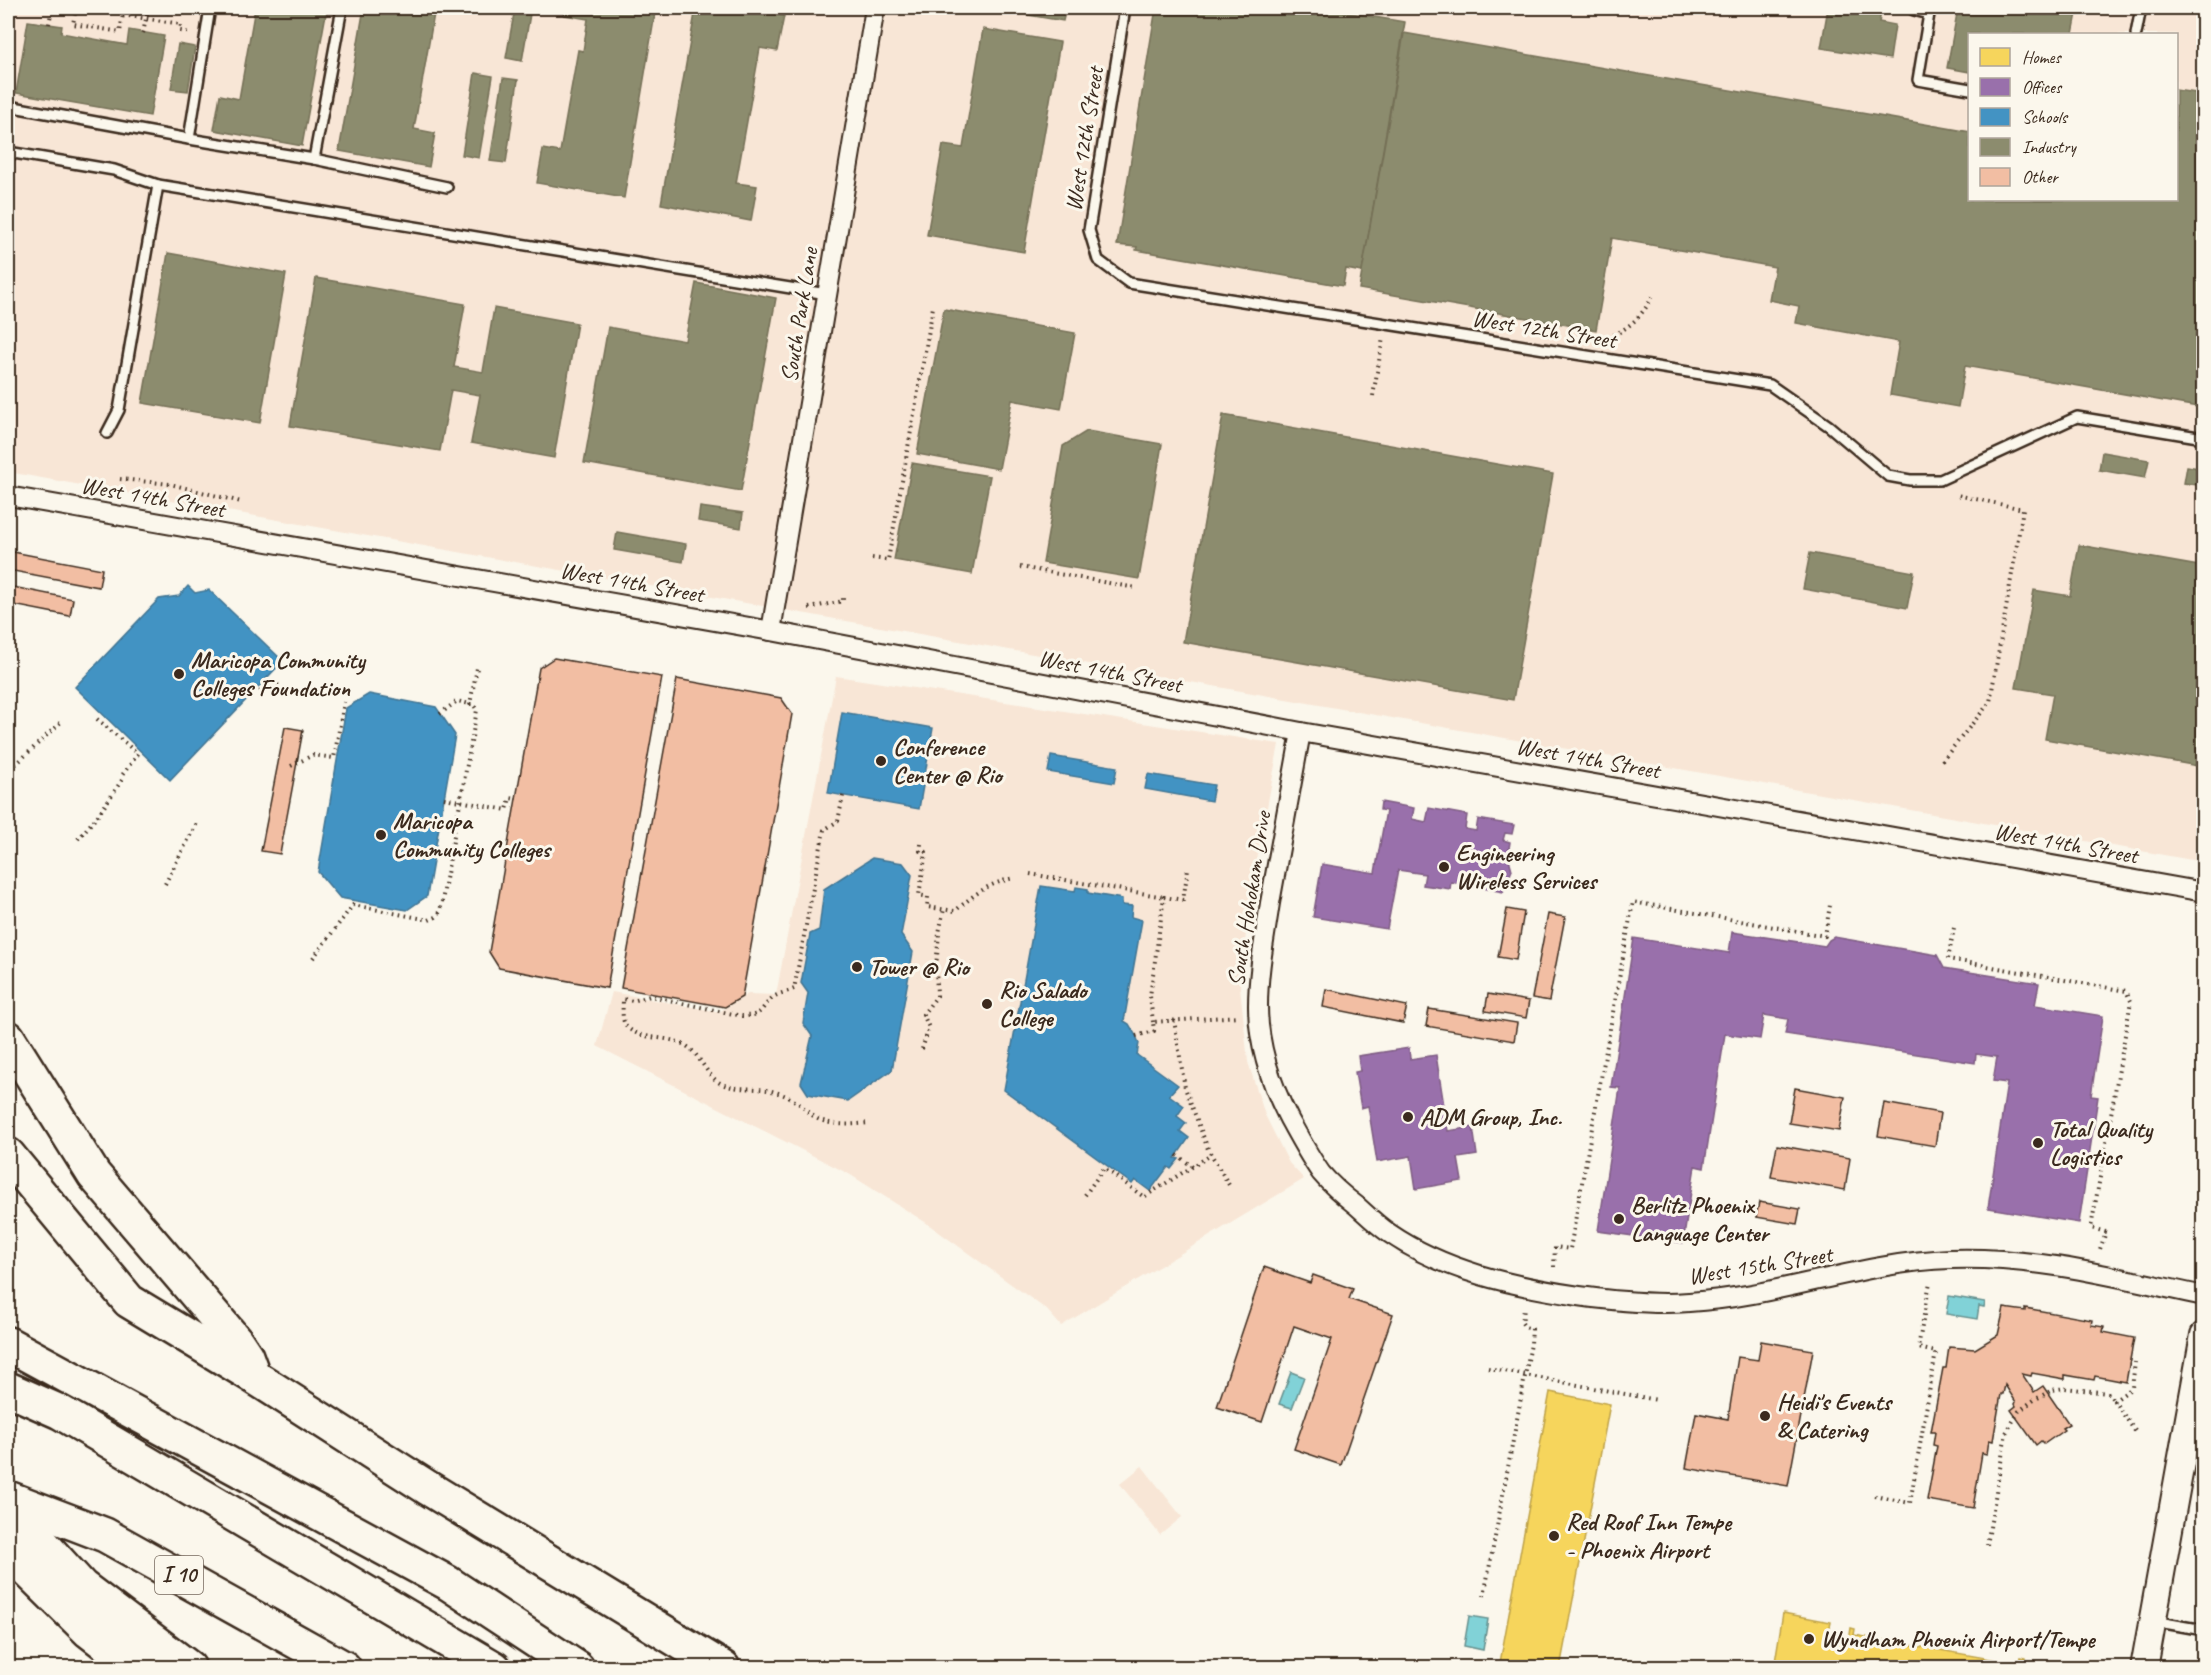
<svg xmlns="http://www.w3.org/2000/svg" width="2211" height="1675" font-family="Caveat,sans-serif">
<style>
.built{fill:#f8e6d6;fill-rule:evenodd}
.water{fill:#81d2d7;stroke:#658f8d;stroke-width:1.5}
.homes{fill:#f6d55c;stroke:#bea249;stroke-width:1.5}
.offices{fill:#9970ab;stroke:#7d5b81;stroke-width:1.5}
.schools{fill:#4393c3;stroke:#417492;stroke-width:1.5}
.industry{fill:#8c8c6e;stroke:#746f56;stroke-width:1.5}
.building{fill:#f2bea3;stroke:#3b2a1e;stroke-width:1.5}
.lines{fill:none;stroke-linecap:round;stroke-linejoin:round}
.service-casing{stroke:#3b2a1e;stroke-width:14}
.minor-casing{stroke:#3b2a1e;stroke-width:22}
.secondary-casing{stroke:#3b2a1e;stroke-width:30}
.motorway-casing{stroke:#3b2a1e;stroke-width:38}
.path{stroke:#3b2a1e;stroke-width:4;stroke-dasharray:1.5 4.5;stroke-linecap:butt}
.service{stroke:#fbf7ec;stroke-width:9}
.minor{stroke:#fbf7ec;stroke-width:18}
.secondary{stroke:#fbf7ec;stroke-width:26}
.motorway{stroke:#fbf7ec;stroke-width:33}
.poi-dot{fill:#3b2a1e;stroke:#fbf7ec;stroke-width:2}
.labels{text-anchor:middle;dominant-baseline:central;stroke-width:6;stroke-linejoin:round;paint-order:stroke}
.shield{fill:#fbf7ec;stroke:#75685c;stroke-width:1.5}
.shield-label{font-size:22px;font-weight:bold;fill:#3b2a1e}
.street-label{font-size:24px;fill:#3b2a1e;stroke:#fbf7ec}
.poi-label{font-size:24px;font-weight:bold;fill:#3b2a1e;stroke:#fbf7ec;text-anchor:start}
</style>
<rect width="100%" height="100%" fill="#fbf7ec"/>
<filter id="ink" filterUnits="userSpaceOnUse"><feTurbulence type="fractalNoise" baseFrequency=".0167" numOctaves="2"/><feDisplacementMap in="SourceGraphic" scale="12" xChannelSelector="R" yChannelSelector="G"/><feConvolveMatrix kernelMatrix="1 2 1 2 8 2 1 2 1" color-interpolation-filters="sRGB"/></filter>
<g filter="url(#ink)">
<g class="built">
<path d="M8,8H2203V862L8,472ZM1970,34H2176V200H1970Z"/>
<path d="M836,676L1279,744L1250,897L1240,987L1248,1062L1265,1115L1289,1163L1304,1179L1061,1326L1047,1310L925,1222L849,1174L597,1046L612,992L719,1012L748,994L776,995Z"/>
<path d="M1142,1466L1182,1517L1160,1535L1120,1484Z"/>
</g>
<g class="water">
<path d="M1949,1296L1985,1302L1984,1307L1979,1306L1977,1319L1946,1314Z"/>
<path d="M1291,1372L1304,1377L1292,1408L1279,1404Z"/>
<path d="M1469,1616L1488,1619L1483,1650L1464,1646Z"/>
</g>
<g class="homes">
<path d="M1550,1392L1610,1404L1560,1668H1499Z"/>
<path d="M1783,1613L1831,1622L1828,1637L1849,1641L1851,1628L1855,1629L1854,1635L2019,1664L2020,1657L2025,1658L2023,1668H1774Z"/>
</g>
<g class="offices">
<path d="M1381,802L1414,808L1412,819L1426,822L1429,808L1467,815L1465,829L1476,831L1478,819L1514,825L1512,834L1505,833L1503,840L1510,842L1508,855L1512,870L1503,892L1451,882L1450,889L1423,885L1425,874L1398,870L1387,929L1313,917L1322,864L1375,873L1386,811L1380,810Z"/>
<path d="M1732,932L1825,946L1829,940L1834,937L1937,955L1944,968L2039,983L2035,1005L2103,1016L2091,1096L2098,1097L2079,1223L1988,1208L2007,1083L1993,1081L1997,1057L1976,1054L1975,1063L1785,1034L1788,1019L1764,1015L1760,1039L1725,1034L1704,1168L1695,1166L1683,1243L1598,1231L1620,1088L1611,1087L1634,938L1729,953Z"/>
<path d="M1409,1048L1410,1059L1436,1055L1448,1131L1473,1127L1477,1155L1458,1158L1462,1181L1416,1189L1411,1156L1377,1162L1368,1106L1361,1108L1355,1072L1360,1071L1358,1056Z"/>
</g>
<g class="schools">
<path d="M188,586L195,593L209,590L283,661L170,780L75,687L159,599L179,596Z"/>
<path d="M369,694L436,707L455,735L427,896L407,910L340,898L318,872L346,708Z"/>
<path d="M842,712L933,728L919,809L828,793Z"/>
<path d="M1051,756L1117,767L1114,783L1048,772Z"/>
<path d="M1148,774L1214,785L1211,801L1145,789Z"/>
<path d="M872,858L903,863L912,875L901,935L913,952L892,1070L848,1101L808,1094L801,1083L812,1036L803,1023L808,993L801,983L810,934L819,930L824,889Z"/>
<path d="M1041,886L1075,891L1076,887L1088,889V893L1122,899V905L1132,906L1131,917L1142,920L1124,1021L1129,1024L1136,1036L1139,1043L1137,1055L1178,1085L1169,1095L1184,1106L1177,1116L1186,1123L1180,1131L1189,1138L1175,1158L1179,1159L1171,1169L1168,1167L1150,1191L1135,1180L1132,1184L1004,1090Z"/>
</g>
<g class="industry">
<path d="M139,8H168V13Z"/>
<path d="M255,8H327L302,146L214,130L220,95L239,99Z"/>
<path d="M364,8H435L414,129L435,133L429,167L339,151Z"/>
<path d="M515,8H531L522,61L506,58Z"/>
<path d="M566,8H656L624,198L537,183L543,149L560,152L578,50L583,51L588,19L564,15Z"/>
<path d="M696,8H736L784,16L777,51L760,48L736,183L757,186L751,221L661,204Z"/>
<path d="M987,8H1066L1063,21Z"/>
<path d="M1156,8H1321L1405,22L1362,272L1346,269L1343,286L1136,250L1137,247L1117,245Z"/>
<path d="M1828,8H1882L1879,22L1895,25L1890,59L1821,48Z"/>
<path d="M1958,8H2078L2073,34H1970V72L1947,68Z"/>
<path d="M28,21L62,26L61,33L127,45L129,30L164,36L150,116L16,93Z"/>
<path d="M983,29L1060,42L1024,252L927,235L943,145L963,148Z"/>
<path d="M1404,33L1970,132V200H2176V90L2203,94L2204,92V408L1965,366L1958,407L1890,395L1899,342L1796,323L1799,306L1769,300L1775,267L1612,238L1596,330L1359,289Z"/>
<path d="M178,44L195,47L188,91L171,89Z"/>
<path d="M475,73L493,76L479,158L462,155Z"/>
<path d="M503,78L518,80L506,163L490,161Z"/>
<path d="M168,253L286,274L260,423L142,403Z"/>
<path d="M316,278L465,304L454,367L483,372L494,308L577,323L554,458L471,443L480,395L451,390L440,451L290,426Z"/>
<path d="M696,283L776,298L741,491L584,463L608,327L685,341Z"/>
<path d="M944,309L1075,333L1061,409L1012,400L999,469L917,454Z"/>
<path d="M1223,415L1553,474L1513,700L1183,642Z"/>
<path d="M1087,431L1162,444L1139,579L1043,563L1063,446Z"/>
<path d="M2102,452L2149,460L2145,478L2099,470Z"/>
<path d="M912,463L990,476L972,574L894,560Z"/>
<path d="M2187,466L2204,469V486L2184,483Z"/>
<path d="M700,507L743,513L741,528L698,521Z"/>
<path d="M617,532L686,544L683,562L614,550Z"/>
<path d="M2079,545L2204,567V767L2045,739L2053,694L2016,688L2034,590L2070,596Z"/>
<path d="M1810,553L1914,572L1907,608L1803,589Z"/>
</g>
<g class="building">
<path d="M8,551L102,569L99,587L8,570Z"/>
<path d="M8,586L73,599L70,616L8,604Z"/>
<path d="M554,658L662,677L607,988L499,968L489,952L539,668Z"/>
<path d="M677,679L781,698L792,714L742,997L725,1007L621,988Z"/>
<path d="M285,727L303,730L280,854L261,851Z"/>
<path d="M1507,909L1524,912L1516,960L1498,957Z"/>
<path d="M1548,914L1565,917L1549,1001L1532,998Z"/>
<path d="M1326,989L1407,1006L1403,1023L1323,1007Z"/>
<path d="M1488,994L1529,1001L1526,1018L1485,1011Z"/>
<path d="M1429,1009L1517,1023L1514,1041L1426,1026Z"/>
<path d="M1795,1088L1845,1097L1839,1131L1789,1123Z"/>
<path d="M1884,1103L1940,1113L1935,1146L1878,1136Z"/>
<path d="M1777,1145L1850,1158L1845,1190L1771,1177Z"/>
<path d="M1759,1202L1800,1209L1797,1224L1756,1217Z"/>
<path d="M1264,1267L1310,1283L1313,1275L1353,1289L1349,1299L1393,1314L1341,1465L1294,1449L1332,1339L1294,1326L1262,1422L1217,1407Z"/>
<path d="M2004,1308L2025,1311V1308L2092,1320L2091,1325L2104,1327L2103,1332L2134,1338L2126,1382L2095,1376L2094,1380L2065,1375V1379L2032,1373L2031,1376L2022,1374L2034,1392L2043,1386L2069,1424L2062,1428L2064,1430L2044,1444L2041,1441L2036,1445L2011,1410L2016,1406L2015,1404L2016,1402L2005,1385L2003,1394H2001L1993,1441L1989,1440L1987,1454L1982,1453L1973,1508L1927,1500L1937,1446L1933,1445L1935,1432H1931L1943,1368H1946L1949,1347L1975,1349L1998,1335Z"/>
<path d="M1761,1341L1813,1350L1788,1486L1686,1468L1696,1413L1728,1419L1738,1357L1758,1360Z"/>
</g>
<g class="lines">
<defs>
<g id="service">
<path d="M1125,8L1089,230L1098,260L1129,283L1770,385L1829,426L1888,476L1910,480H1940L2077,417L2204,438"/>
<path d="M1914,8V10L1929,14L1918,80L1970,89"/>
<path d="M2136,34L2141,8"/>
<path d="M8,106L189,139L210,8"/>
<path d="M189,139L314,159L447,187"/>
<path d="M8,152L114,170L158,185L827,294"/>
<path d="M314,159L342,8"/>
<path d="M107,433L119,410L158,185"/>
<path d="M2153,1621L2204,1630"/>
</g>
<g id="minor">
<path d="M8,496L771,631L1301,732L2204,892"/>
<path d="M771,631L875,8"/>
<path d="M1301,732C1291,789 1280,846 1270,903C1265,937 1258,971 1258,1006C1258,1046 1271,1084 1289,1119C1299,1137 1309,1156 1321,1173C1331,1185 1344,1196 1357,1206C1367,1215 1377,1225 1389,1233C1444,1271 1513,1286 1579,1296C1615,1301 1652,1305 1689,1302C1778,1297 1862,1262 1950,1259C2037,1256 2119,1278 2204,1296"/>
</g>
<path id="secondary" d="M2144,1668L2204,1335"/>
<g id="motorway">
<path d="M8,1038L94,1175L236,1341L246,1356L253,1375"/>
<path d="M8,1155L129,1301L253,1376L428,1488L723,1668"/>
<path d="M8,1344L448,1583L577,1668"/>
<path d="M8,1389L60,1412L494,1668"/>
<path d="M8,1498L105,1535L344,1668"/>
<path d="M8,1506L82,1587L189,1668"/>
<path d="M8,1551L89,1631L137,1668"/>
</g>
</defs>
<use href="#service" class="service-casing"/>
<use href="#minor" class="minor-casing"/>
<use href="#secondary" class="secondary-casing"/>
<use href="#motorway" class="motorway-casing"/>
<g class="path">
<path d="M76,8L73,24L120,32L124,8"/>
<path d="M123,15L181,24L180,31L191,33"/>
<path d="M49,24L52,8"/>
<path d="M143,33L148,9"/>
<path d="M1597,342C1623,333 1641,320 1653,295"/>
<path d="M1373,396L1383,338"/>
<path d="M120,479L170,484L241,502"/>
<path d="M872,558L888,560L933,307"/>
<path d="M1020,567L1136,588"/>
<path d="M809,608L843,601V598"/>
<path d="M260,692L271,680L283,689"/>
<path d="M440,714L457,701L470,704"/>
<path d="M97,719L138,754L120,778"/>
<path d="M1942,761L1990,702L2023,509L1957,495"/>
<path d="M291,766L313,755L334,758L344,702"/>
<path d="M11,769L62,721"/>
<path d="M843,796L838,821L824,830L794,989C787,992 776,994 771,999C759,1011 762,1016 742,1016L650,996L633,1001L623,999C623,1007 621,1019 626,1026C640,1041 665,1035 683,1044C699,1052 703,1070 717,1081C731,1092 758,1086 775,1092C786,1095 795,1100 803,1107C808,1111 812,1116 818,1119C833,1126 851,1125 868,1123"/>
<path d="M444,798L507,810L510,798L516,799"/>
<path d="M78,839L99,814L122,780"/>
<path d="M921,844L920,851L926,852L919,895L928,897L927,907L955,911C976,893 987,884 1014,878"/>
<path d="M1030,874L1164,897"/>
<path d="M165,884L197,823"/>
<path d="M1954,928L1948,959L2126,991L2131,1001L2091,1228L2106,1232L2099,1252"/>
<path d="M313,958L353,905L429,920L436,917L440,912L477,710L473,704H470L477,668"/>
<path d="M1174,1020L1185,1088L1208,1149L1229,1185"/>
<path d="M1153,1022L1150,996L1164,897L1183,900L1188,869"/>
<path d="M1136,1036L1154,1031L1153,1022L1239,1016"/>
<path d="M922,1049L929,1028L923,1014L937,996L936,967L939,933L944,909"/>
<path d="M1177,1155L1193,1167"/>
<path d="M1085,1195L1104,1168L1144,1197L1211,1155"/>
<path d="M1554,1267L1555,1247L1570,1249L1633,902L1825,936L1830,905"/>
<path d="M1488,1368L1657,1400"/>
<path d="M2135,1431L2114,1401L2132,1388L2135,1362"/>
<path d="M1875,1496L1910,1503L1936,1352L1918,1348L1930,1282"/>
<path d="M1987,1545L2006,1433L2019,1411L2034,1400L2052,1390L2065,1388L2108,1393L2114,1401"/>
<path d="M1484,1596L1531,1344L1532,1329L1525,1327L1522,1323L1524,1309"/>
</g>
<use href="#service" class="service"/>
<use href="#minor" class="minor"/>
<use href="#secondary" class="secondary"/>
<use href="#motorway" class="motorway"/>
</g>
</g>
<g class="poi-dot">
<circle cx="179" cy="674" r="6"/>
<circle cx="881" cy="761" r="6"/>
<circle cx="381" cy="835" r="6"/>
<circle cx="1444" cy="867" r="6"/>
<circle cx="857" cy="967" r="6"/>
<circle cx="987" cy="1004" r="6"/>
<circle cx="1408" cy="1117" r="6"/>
<circle cx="2038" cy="1143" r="6"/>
<circle cx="1619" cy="1219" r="6"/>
<circle cx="1765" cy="1416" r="6"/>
<circle cx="1554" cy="1536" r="6"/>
<circle cx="1809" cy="1639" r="6"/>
</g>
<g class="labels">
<rect class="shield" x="155" y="1556" width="48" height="38" rx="4.5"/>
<g class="shield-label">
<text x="179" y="1575">I 10</text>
</g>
<g class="street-label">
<text transform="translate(1084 139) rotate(-81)">West 12th Street</text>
<text transform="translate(799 315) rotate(-81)">South Park Lane</text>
<text transform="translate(1544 329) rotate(9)">West 12th Street</text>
<text transform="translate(153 497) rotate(10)">West 14th Street</text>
<text transform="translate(632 582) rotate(10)">West 14th Street</text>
<text transform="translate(1110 671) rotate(11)">West 14th Street</text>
<text transform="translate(1588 758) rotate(10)">West 14th Street</text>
<text transform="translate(2066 843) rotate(10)">West 14th Street</text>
<text transform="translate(1249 899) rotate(-81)">South Hohokam Drive</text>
<text transform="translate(1760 1265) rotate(-9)">West 15th Street</text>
</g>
<g class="poi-label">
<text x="191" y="660">Maricopa Community<tspan x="191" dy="28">Colleges Foundation</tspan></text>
<text x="893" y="747">Conference<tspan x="893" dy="28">Center @ Rio</tspan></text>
<text x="393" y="821">Maricopa<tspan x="393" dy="28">Community Colleges</tspan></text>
<text x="1456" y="853">Engineering<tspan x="1456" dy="28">Wireless Services</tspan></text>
<text x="869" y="967">Tower @ Rio</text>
<text x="999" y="990">Rio Salado<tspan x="999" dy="28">College</tspan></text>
<text x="1420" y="1117">ADM Group, Inc.</text>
<text x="2050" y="1129">Total Quality<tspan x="2050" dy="28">Logistics</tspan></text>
<text x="1631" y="1205">Berlitz Phoenix<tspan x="1631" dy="28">Language Center</tspan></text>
<text x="1777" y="1402">Heidi's Events<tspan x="1777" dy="28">&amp; Catering</tspan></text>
<text x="1566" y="1522">Red Roof Inn Tempe<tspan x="1566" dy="28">- Phoenix Airport</tspan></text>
<text x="1821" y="1639">Wyndham Phoenix Airport/Tempe</text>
</g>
</g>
<rect width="2211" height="1675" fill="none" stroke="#fbf7ec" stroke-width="30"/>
<rect x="15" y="15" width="2181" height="1645" fill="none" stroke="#3b2a1e" stroke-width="2" filter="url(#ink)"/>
<rect x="1968" y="33" width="210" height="168" fill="#fbf7ec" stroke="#aea59a" stroke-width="1.5"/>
<rect x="1980" y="48" width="30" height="18" fill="#f6d55c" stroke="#aea59a" stroke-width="1.5"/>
<text x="2022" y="63" font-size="18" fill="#3b2a1e">Homes</text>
<rect x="1980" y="78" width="30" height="18" fill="#9970ab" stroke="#aea59a" stroke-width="1.5"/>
<text x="2022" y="93" font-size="18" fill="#3b2a1e">Offices</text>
<rect x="1980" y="108" width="30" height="18" fill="#4393c3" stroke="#aea59a" stroke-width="1.5"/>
<text x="2022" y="123" font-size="18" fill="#3b2a1e">Schools</text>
<rect x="1980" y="138" width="30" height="18" fill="#8c8c6e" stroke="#aea59a" stroke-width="1.5"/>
<text x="2022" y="153" font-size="18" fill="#3b2a1e">Industry</text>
<rect x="1980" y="168" width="30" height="18" fill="#f2bea3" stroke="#aea59a" stroke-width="1.5"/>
<text x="2022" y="183" font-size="18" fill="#3b2a1e">Other</text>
</svg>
